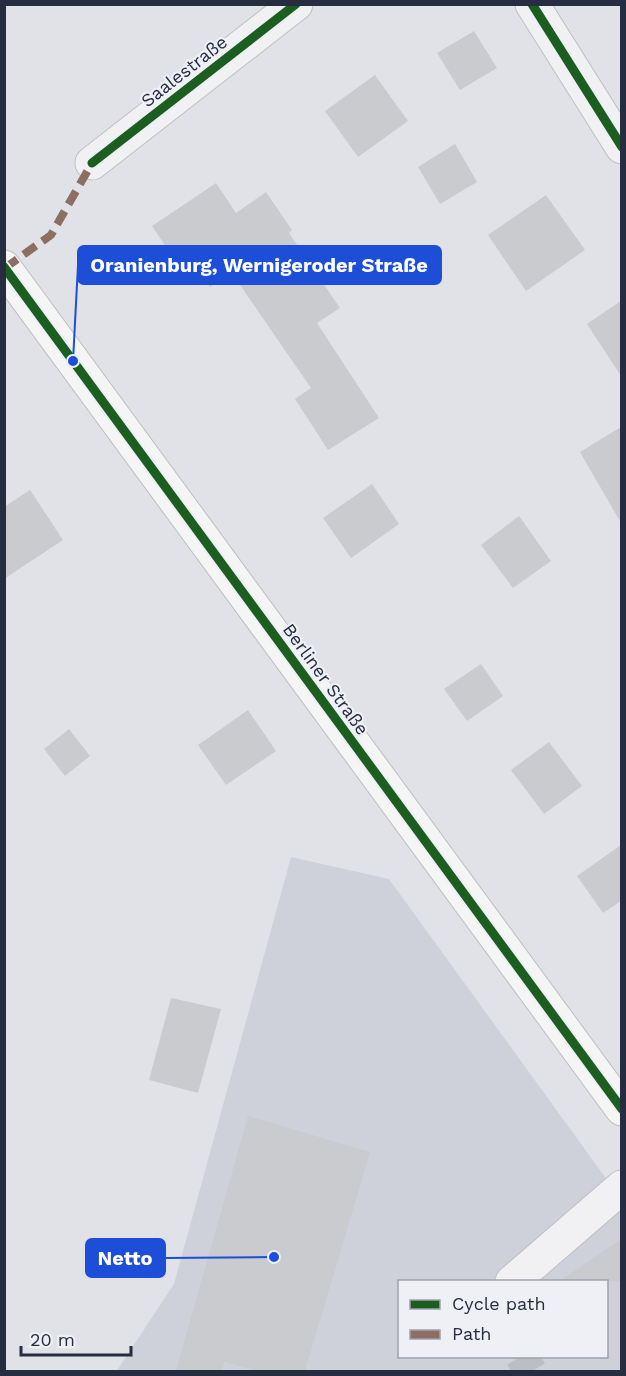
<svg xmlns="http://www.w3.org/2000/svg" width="626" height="1376" font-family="'Work Sans',sans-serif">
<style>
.built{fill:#cfd1da;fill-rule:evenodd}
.building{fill:#c9cbcf}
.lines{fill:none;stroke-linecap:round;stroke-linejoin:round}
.minor-tunnel{stroke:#bcbec6;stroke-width:33;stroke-dasharray:33 16;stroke-linecap:butt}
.minor-casing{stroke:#bfc0c5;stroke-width:35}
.major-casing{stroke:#bdbfc4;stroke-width:35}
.minor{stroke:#f1f1f3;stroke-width:33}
.major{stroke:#f5f5f6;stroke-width:33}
.quiet{stroke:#8d6e63;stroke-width:8;stroke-dasharray:15 8;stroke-linecap:butt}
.cycleway-casing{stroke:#eef0f6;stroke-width:13}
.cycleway{stroke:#1b5e20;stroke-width:9}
.labels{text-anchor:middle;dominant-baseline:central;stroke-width:4.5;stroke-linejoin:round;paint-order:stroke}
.street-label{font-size:18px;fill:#272d41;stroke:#eef0f6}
.leader{fill:none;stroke:#1d4ed8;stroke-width:2}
.callout-dot{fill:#1d4ed8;stroke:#eef0f6;stroke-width:2}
.callout{fill:#1d4ed8;stroke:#1d4ed8;stroke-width:2}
.callout-label{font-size:20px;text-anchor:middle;font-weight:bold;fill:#fff}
</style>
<rect width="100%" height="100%" fill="#e1e2e7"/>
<path class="built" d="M291,857L389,879L621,1199V1371L116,1372L174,1284ZM400,1282H606V1356H400Z"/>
<g class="building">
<path d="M474,31L497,68L460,90L437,53Z"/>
<path d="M375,75L408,121L358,157L325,111Z"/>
<path d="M455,144L477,182L440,204L418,167Z"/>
<path d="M216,183L236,213L266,192L292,230L289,233L340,308L317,323L379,418L328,450L295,399L311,388L231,272L210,287L186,252L175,260L152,226Z"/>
<path d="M546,195L585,250L526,291L488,235Z"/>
<path d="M621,301V376L587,324Z"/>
<path d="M621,427V523L580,452Z"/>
<path d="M372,484L399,524L351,558L323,518Z"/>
<path d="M30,490L63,540L4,579V507Z"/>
<path d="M519,516L551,561L513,588L481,545Z"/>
<path d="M481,664L503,696L467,721L444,689Z"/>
<path d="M248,710L276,751L226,785L198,745Z"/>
<path d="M69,729L90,756L65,776L44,749Z"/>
<path d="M549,742L582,786L544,814L511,770Z"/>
<path d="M621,845V901L603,913L577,876Z"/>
<path d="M171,998L221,1009L198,1093L149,1080Z"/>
<path d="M248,1116L370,1152L305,1371H259L224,1362L222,1371H176Z"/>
<path d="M621,1239V1281H560Z"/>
</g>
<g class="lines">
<path class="minor-tunnel" d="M521,1356L531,1372"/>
<defs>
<g id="minor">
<path d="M532,4L622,147"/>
<path d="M92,163L296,4"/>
<path d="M512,1282L622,1187"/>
</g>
<path id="major" d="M4,267L622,1109"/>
</defs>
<use href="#minor" class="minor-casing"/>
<use href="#major" class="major-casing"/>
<use href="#minor" class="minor"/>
<use href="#major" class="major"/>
<path class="quiet" d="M5,268L51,235L92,163"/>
<defs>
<g id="cycleway">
<path d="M532,4L622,147"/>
<path d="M92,163L296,4"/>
<path d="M4,267L622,1109"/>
</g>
</defs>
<use href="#cycleway" class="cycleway-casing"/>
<use href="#cycleway" class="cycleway"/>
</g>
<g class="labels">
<g class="street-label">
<text transform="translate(184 71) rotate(-38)">Saalestraße</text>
<text transform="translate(326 679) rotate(54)">Berliner Straße</text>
</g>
</g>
<path class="leader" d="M73 361L78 265M274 1257L165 1258"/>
<g class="callout-dot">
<circle cx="73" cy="361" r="6"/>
<circle cx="274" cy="1257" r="6"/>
</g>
<g class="callout">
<rect x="78" y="246" width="363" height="38" rx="6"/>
<rect x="86" y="1239" width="79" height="38" rx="6"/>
</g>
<g class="callout-label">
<text x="259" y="272">Oranienburg, Wernigeroder Straße</text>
<text x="125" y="1265">Netto</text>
</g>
<rect width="626" height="1376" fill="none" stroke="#272d41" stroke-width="12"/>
<rect x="398" y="1280" width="210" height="78" fill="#eef0f6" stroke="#9ea2ae" stroke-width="1.5"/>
<rect x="410" y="1300" width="30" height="9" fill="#1b5e20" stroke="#9ea2ae" stroke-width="1.5"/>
<text x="452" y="1310" font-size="18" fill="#272d41">Cycle path</text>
<rect x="410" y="1330" width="30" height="9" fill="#8d6e63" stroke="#9ea2ae" stroke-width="1.5"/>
<text x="452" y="1340" font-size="18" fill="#272d41">Path</text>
<path d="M21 1346v9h110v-9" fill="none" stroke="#272d41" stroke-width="3"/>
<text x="30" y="1346" font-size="18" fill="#272d41" stroke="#eef0f6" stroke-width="4.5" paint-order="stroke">20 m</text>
</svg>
